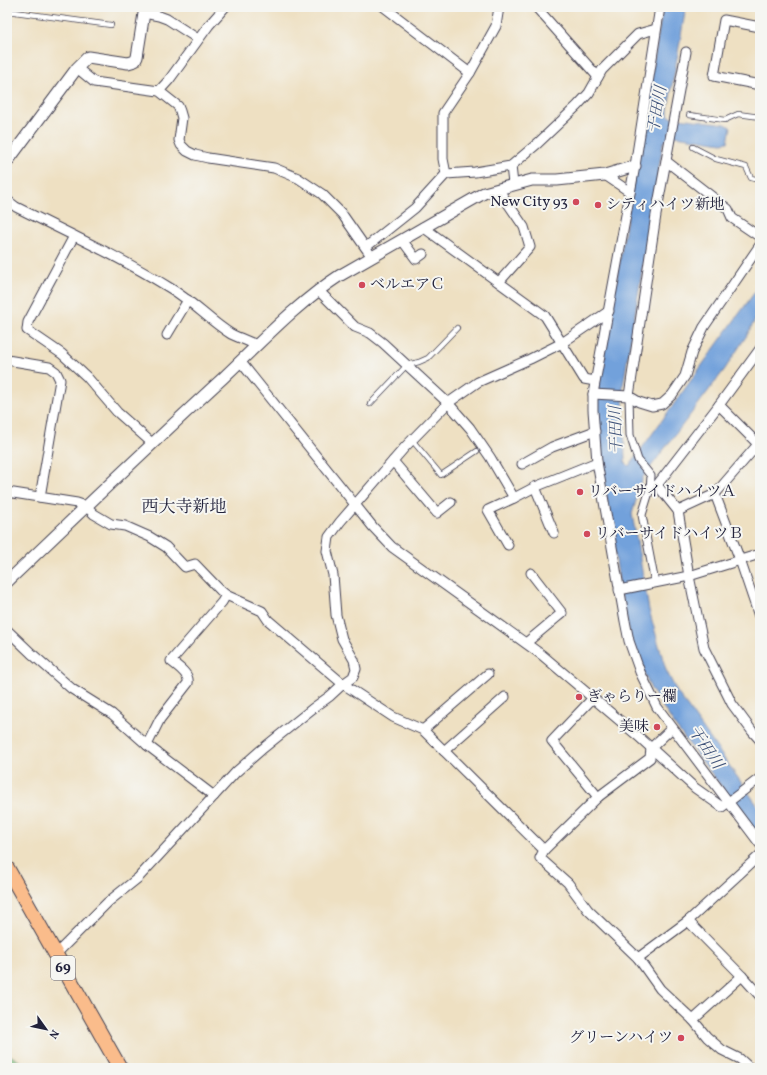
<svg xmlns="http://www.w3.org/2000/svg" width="767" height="1075" font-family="Vollkorn,'Noto Serif JP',serif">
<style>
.forest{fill:#7bbb7b;stroke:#4e6e5b}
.water{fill:#72a1db;stroke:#4a628b}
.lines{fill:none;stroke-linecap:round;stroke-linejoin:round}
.service-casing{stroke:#413e4f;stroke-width:6}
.pedestrian-casing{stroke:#413e4f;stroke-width:9}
.minor-casing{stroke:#413e4f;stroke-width:11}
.tertiary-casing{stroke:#413e4f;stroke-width:13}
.primary-casing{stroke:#413e4f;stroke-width:16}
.service{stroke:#fff;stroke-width:4.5}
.pedestrian{stroke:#fff;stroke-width:7}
.minor{stroke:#fff;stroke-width:9}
.tertiary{stroke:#fff;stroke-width:11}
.primary{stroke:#fabc8b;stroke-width:14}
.poi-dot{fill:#d1495b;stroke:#f6f6f2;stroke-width:1.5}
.labels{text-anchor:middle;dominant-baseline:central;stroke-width:4;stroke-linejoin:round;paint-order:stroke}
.shield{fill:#f6f6f2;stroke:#626272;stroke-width:1}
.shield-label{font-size:14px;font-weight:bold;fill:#22223b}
.poi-label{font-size:15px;fill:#22223b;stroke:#f6f6f2;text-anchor:start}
.water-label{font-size:16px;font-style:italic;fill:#42557b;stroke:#f6f6f2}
.quarter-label{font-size:17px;fill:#22223b;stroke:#f6f6f2}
</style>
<rect width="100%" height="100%" fill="#f6f6f2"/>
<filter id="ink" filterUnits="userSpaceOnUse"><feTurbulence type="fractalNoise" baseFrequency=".025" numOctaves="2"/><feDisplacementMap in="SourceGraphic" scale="8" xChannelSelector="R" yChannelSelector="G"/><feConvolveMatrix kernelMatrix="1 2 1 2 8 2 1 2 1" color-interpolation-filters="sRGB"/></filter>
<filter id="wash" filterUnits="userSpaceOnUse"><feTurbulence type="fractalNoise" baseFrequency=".012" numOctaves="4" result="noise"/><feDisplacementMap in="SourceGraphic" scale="16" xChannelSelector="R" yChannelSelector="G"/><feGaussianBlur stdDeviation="0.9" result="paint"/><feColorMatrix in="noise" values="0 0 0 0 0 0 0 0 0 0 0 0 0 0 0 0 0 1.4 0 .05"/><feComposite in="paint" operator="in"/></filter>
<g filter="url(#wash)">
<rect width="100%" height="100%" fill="#eee0c2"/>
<path class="forest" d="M7,1053L30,1068H7Z"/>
<path class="water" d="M663,7H686L668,109V115L671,117L725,124L731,127L728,142L722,143L676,136L668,139L663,143L623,386L625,462L629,466L760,285V311L747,335L725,369L643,477L632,514L649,610L666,670L677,692L760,809V837L676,727L651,689L632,644L621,595L598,437L596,401Z"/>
</g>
<g filter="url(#ink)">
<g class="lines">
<defs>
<g id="service">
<path d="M7,11L111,25"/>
<path d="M689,115L725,120L738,114L760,117"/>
<path d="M693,147L716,159L746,167L751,178L760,180"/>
<path d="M370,404L407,365L419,362L428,358L457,328"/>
<path d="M412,440L441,475L477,451"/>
</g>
<path id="pedestrian" d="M629,396L630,435L638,460L651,476L650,489L642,515L655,583"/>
<g id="minor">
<path d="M384,7L470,73"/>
<path d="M536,7L598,77"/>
<path d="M660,7L635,166L593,394V410L597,462L625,621L629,641L640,672L657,707L760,844"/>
<path d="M144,13L159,16L167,19L198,39"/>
<path d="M760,27L724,20L714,76L760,85"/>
<path d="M77,68L94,82L159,91L178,106L180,111L182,118L179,140L181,145L187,151L195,155L208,158L274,168L298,178L322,194L342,214L372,257"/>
<path d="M159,91L169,80L209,25L225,7"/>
<path d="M666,161L728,209L732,218L760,237"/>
<path d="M511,166L513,184"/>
<path d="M446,174L475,172L511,166L538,143L577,106L589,93L602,70L638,34L656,29"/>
<path d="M605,175L630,192"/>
<path d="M498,189L524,227L530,247L499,282"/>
<path d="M7,200L16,207C68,233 120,257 170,288C192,301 210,321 231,334C239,338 248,341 257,345"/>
<path d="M423,227L545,316L584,379L595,381"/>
<path d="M74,236L28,322L27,330L62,354L87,377L117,412L152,443"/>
<path d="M402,240L416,259L423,254"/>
<path d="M366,247L415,208L446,174L443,159V113L470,73L496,26L499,7"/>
<path d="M318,290L355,327L370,333L383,343L448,403L470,428L490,457L514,498L535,487L597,462"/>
<path d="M167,335L188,300"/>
<path d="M760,349L719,405L657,485L678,511L689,576L760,554"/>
<path d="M7,360L49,367L56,372L60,380L40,497"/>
<path d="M240,361L373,527L392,547L542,655L638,736L695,788L722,807L760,778"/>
<path d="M593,394L629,396L639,402L652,406L662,404L672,395L685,376L692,352L704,327L760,245"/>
<path d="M629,396L656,215L686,52"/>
<path d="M719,405L758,444L760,449"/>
<path d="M393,461L437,513L451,502"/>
<path d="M522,464L552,447L595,431"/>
<path d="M535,487L554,533"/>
<path d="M7,492L77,503L86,506L94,514L111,524L125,526L150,537L166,547L185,567L195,564L220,590L226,595L222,602L171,661C178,667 190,674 188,683L160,719L147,745"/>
<path d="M715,494L740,560L760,619"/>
<path d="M678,511L715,494L760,442"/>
<path d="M508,545L488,510L514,498"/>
<path d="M619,590L689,576L704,648L732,704L752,731L760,740"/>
<path d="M226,595L262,611L268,620L343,684L353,677L356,669L354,660L342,639L336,615L333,575L327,551L329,537L340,522L405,447L448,403L478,382L530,359L562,343L609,311"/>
<path d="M7,630L31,653L72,689L112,714L147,745L214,796L236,772L261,750L312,709L330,696L343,684L393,717L423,730L544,850L540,858L568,883L588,910L638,958L660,989L693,1020L707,1037L722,1050L740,1059L750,1068"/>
<path d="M526,643L562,613L531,573"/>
<path d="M593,698L552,741L598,797"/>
<path d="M423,730L488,674"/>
<path d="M444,751L505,697"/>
<path d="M544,850L598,797L650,758L651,748L672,728"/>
<path d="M688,921L742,976L760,996"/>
<path d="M55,955L108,902L138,878L214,796"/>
<path d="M638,958L688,921L760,855"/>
<path d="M693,1020L742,976"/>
</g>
<g id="tertiary">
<path d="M7,162L77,68L88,57L128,63L135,61L137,57L145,7"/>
<path d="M7,582C78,514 150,445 223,378C260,343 296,304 339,276L484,193L532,180H557L605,175L635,166"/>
</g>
<path id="primary" d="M7,868L120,1068"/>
</defs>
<use href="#service" class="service-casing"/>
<use href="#pedestrian" class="pedestrian-casing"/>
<use href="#minor" class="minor-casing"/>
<use href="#tertiary" class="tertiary-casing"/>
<use href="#primary" class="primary-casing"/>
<use href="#service" class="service"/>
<use href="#pedestrian" class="pedestrian"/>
<use href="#minor" class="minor"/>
<use href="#tertiary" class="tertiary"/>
<use href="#primary" class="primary"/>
</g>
</g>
<g class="poi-dot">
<circle cx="576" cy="202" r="4"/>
<circle cx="598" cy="205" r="4"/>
<circle cx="362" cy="285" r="4"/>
<circle cx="580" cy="492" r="4"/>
<circle cx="587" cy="534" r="4"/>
<circle cx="579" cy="697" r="4"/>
<circle cx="657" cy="727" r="4"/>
<circle cx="681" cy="1038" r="4"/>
</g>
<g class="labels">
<rect class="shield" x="51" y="956" width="24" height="24" rx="3"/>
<g class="shield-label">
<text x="63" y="968">69</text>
</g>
<g class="poi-label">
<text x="568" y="202" text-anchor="end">New City 93</text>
<text x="606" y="205">シティハイツ新地</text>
<text x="370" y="285">ベルエアＣ</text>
<text x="588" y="492">リバーサイドハイツＡ</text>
<text x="595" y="534">リバーサイドハイツＢ</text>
<text x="587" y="697">ぎゃらりー襴</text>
<text x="649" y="727" text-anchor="end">美味</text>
<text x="673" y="1038" text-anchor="end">グリーンハイツ</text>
</g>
<g class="water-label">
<text transform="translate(658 110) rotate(-80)">干田川</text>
<text transform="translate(617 430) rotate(-92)">干田川</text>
<text transform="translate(705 748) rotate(56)">干田川</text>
</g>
<g class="quarter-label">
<text x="184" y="507">西大寺新地</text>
</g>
</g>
<rect width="767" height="1075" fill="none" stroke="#f6f6f2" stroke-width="24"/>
<g transform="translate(46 1029) rotate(123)" stroke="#f6f6f2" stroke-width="3" paint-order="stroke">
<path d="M0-3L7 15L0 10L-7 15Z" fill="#22223b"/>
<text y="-6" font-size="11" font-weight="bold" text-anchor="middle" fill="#22223b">N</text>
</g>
</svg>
